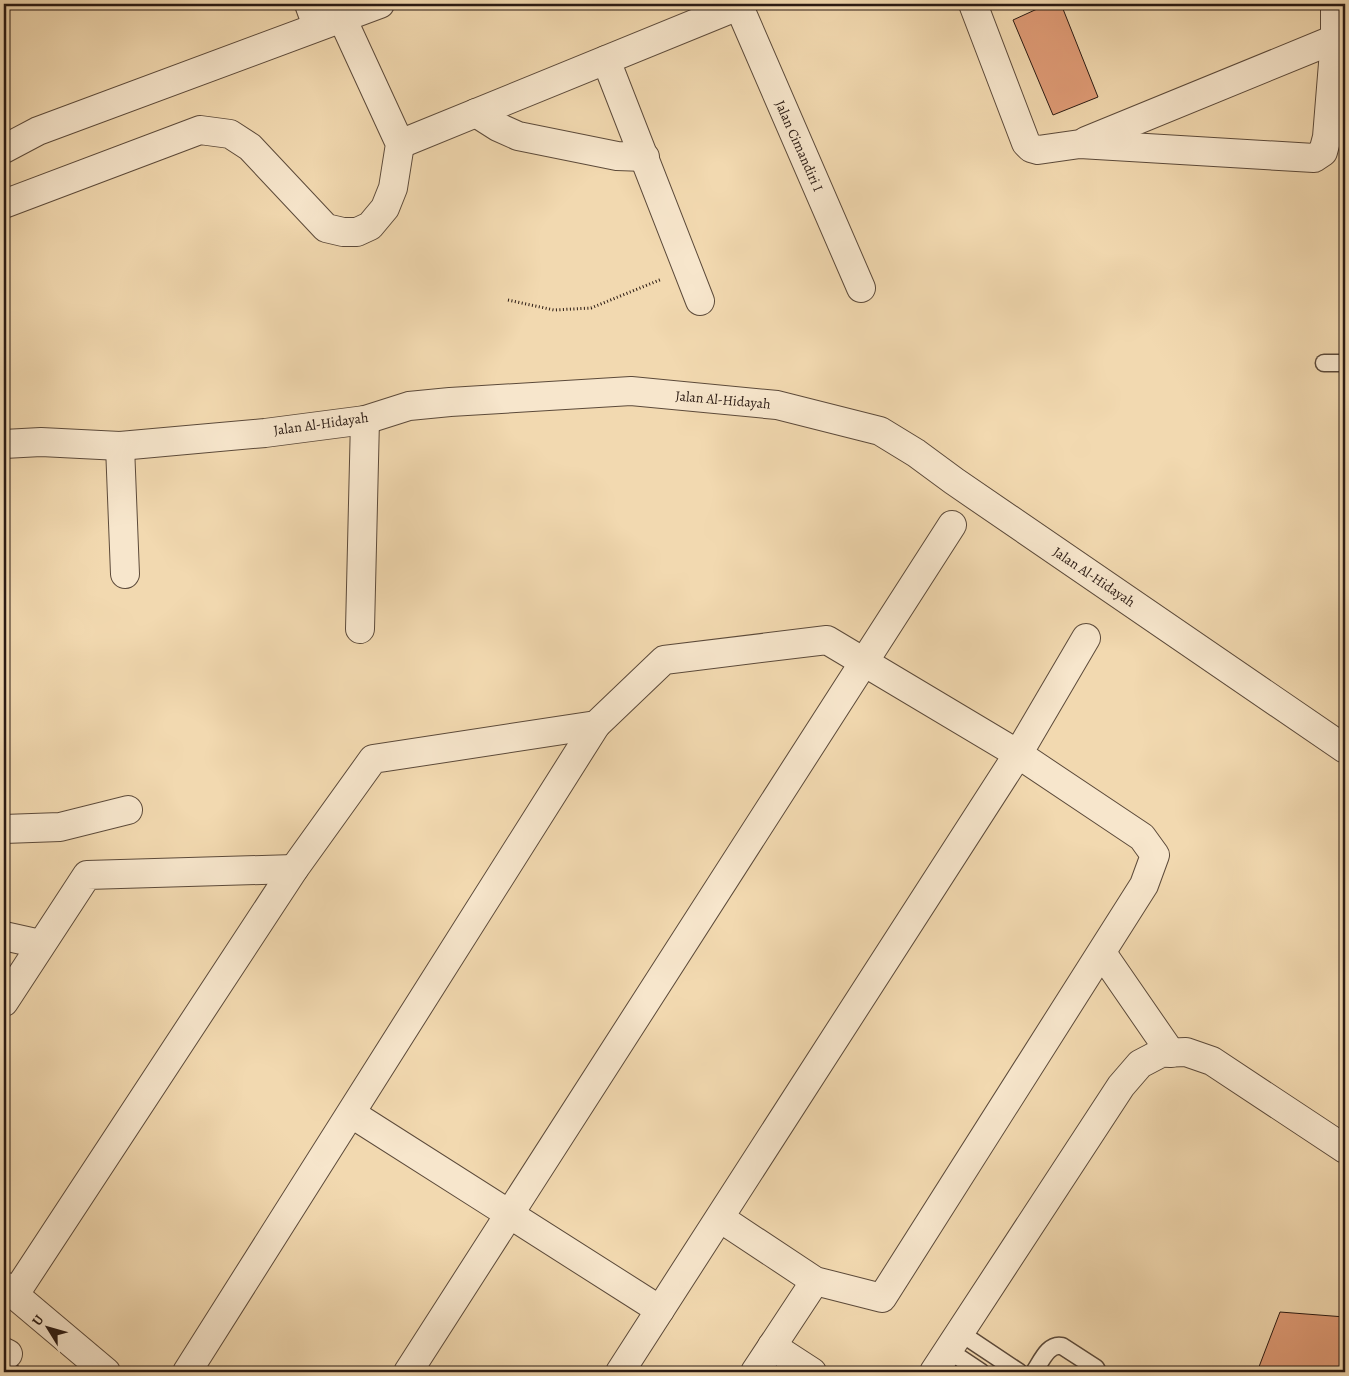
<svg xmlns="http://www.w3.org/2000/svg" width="1349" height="1376" font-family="Alegreya,serif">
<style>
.building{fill:#e09c77;stroke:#2a1a13}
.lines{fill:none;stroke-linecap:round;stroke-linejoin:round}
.service-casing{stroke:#5c4a3a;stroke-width:19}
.minor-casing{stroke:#5c4a3a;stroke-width:30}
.path{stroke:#2a1a13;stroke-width:3;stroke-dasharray:1 2.5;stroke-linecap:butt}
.service{stroke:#f7e6cc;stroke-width:16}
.minor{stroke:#f7e6cc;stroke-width:28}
.labels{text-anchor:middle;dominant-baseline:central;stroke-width:4.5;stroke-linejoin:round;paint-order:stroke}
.street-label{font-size:14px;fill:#2a1a13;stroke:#f7e6cc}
</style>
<rect width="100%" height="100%" fill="#f2d9b0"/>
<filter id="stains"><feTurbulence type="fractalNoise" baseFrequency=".004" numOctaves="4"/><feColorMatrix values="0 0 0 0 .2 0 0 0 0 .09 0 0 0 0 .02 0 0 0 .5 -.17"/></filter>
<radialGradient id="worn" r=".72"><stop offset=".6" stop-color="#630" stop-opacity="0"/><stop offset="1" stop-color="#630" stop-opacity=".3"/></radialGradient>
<g class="building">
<path d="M1048,4H1061L1098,97L1053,115L1013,20Z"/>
<path d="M1280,1312L1345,1317V1372H1257Z"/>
<path d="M17,1365L27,1372H12Z"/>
</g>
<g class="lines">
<defs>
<g id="service">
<path d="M1324,363H1345"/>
<path d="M959,1332L1019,1372"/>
<path d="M948,1350L981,1372"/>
<path d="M1034,1372C1041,1362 1048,1343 1062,1346L1096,1368L1098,1372"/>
</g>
<g id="minor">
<path d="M309,4L317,26"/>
<path d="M738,4L861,288"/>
<path d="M973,4L1026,143L1031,148L1038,150L1080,144L1314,158L1323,152L1327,137L1335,39V4"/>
<path d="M606,60L700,301"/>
<path d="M476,113L498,127L518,136L617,156L645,157"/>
<path d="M1086,141L1335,39H1345"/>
<path d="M400,144L738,6"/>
<path d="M4,149L38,131L380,4"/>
<path d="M4,204L200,130L230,134L250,147L326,228L343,232H357L370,226L385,208L393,188L400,144L342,18"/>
<path d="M4,444L41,442L120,446L265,433L365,420L409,406L450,402L631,391L777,405L880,431L916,453L954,481L1345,749"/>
<path d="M120,446L125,574"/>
<path d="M360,629L365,420"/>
<path d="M4,829L60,827L128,810"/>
<path d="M4,936L40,944"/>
<path d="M1102,953L1171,1053"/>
<path d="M4,1002L87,875L294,869"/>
<path d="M352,1114L660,1310"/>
<path d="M4,1286L106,1372"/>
<path d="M15,1294L294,869L373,759L596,725L664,660L827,640L1018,754L1142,837L1155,855L1144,885L882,1298L815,1281L720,1218"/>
<path d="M772,1346L812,1372"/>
<path d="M4,1352L8,1354"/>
<path d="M187,1372L596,725"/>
<path d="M408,1372L952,525"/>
<path d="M620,1372L1018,754L1086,638"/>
<path d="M755,1372L815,1281"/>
<path d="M934,1372L1121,1086L1140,1064L1161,1053L1186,1052L1212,1061L1345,1149"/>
</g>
</defs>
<use href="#service" class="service-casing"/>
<use href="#minor" class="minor-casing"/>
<path class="path" d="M508,300L554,310L591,308L662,279"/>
<use href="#service" class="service"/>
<use href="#minor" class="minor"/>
</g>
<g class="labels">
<g class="street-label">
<text transform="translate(799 146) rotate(66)">Jalan Cimandiri I</text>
<text transform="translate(723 400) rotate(5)">Jalan Al-Hidayah</text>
<text transform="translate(321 424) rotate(-8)">Jalan Al-Hidayah</text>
<text transform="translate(1094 577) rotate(34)">Jalan Al-Hidayah</text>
</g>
</g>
<rect width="1349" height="1376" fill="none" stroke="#f2d9b0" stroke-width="20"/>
<rect x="5" y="5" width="1339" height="1366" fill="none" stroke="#2a1a13" stroke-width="2.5"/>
<rect x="10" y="10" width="1329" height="1356" fill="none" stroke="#2a1a13"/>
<g transform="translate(48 1328) rotate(307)" stroke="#f7e6cc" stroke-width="4" paint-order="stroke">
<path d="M0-4L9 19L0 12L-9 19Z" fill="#2a1a13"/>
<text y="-8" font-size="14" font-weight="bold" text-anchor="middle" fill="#2a1a13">U</text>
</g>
<rect width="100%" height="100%" filter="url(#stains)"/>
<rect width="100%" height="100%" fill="url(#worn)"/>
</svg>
